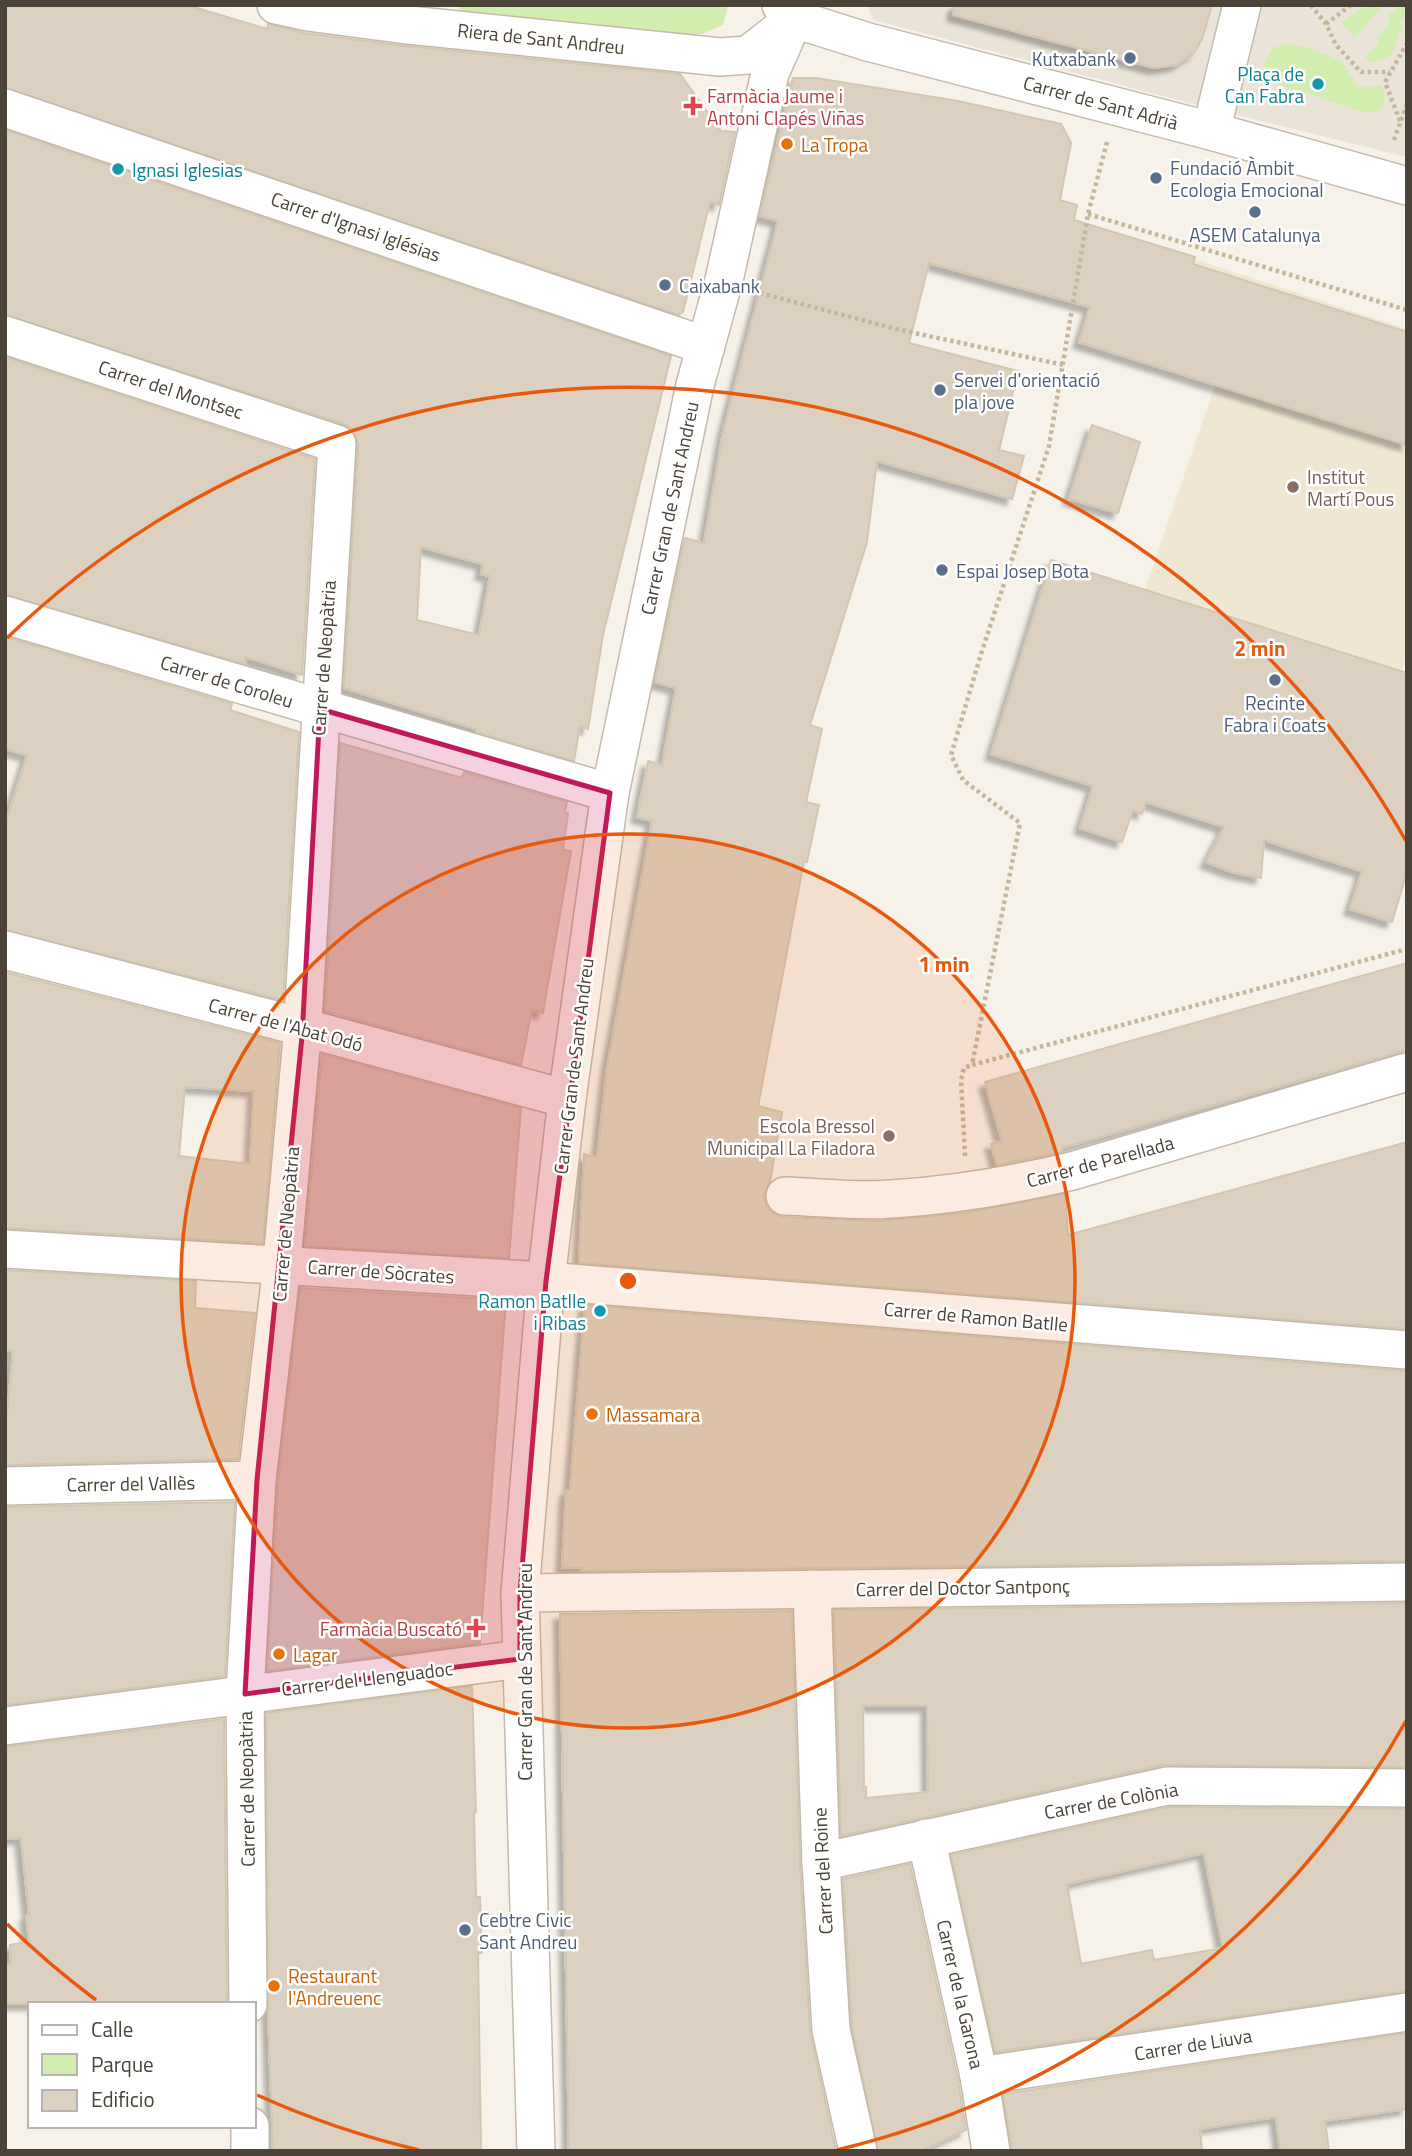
<svg xmlns="http://www.w3.org/2000/svg" width="1412" height="2156" font-family="'Titillium Web',sans-serif">
<style>
.residential{fill:#eae4d8}
.education{fill:#f0e7d3}
.green{fill:#d2edb0}
.building{fill:#dcd1c1;stroke:#d4c6b1;stroke-width:2;fill-rule:evenodd;filter:url(#shadow)}
.lines{fill:none;stroke-linecap:round;stroke-linejoin:round}
.street-casing{stroke:#c3baab;stroke-width:40}
.path{stroke:#c5b69b;stroke-width:4.5;stroke-dasharray:3.5 3.5;stroke-linecap:butt}
.street{stroke:#fff;stroke-width:37}
.marked{fill:#c2185b;fill-opacity:0.2;stroke:#c2185b;stroke-width:5;stroke-linejoin:round}
.ring{fill:none;stroke:#e8590c;stroke-width:3.5}
.service-dot{fill:#5c6f8a;stroke:#fff;stroke-width:2.5}
.culture-dot{fill:#0f9aa8;stroke:#fff;stroke-width:2.5}
.health-dot{fill:#e0444e;stroke:#fff;stroke-width:2.5}
.food-dot{fill:#e8710a;stroke:#fff;stroke-width:2.5}
.education-dot{fill:#8d6e63;stroke:#fff;stroke-width:2.5}
.labels{text-anchor:middle;dominant-baseline:central;stroke-width:5;stroke-linejoin:round;paint-order:stroke}
.street-label{font-size:19px;fill:#4b4337;stroke:#fff}
.service-label{font-size:19px;fill:#4e5e75;stroke:#fff;text-anchor:start}
.culture-label{font-size:19px;fill:#0d838f;stroke:#fff;text-anchor:end}
.health-label{font-size:19px;fill:#be3a42;stroke:#fff;text-anchor:start}
.food-label{font-size:19px;fill:#c56008;stroke:#fff;text-anchor:start}
.education-label{font-size:19px;fill:#785e54;stroke:#fff;text-anchor:start}
.centre{fill:#e8590c;stroke:#fff;stroke-width:3.5}
.ring-label{font-size:21px;text-anchor:middle;font-weight:bold;fill:#e8590c;stroke:#fff;stroke-width:5;stroke-linejoin:round;paint-order:stroke}
</style>
<defs>
<filter id="shadow"><feDropShadow dx="-6" dy="6" stdDeviation="2" flood-color="#0004"/></filter>
</defs>
<rect width="100%" height="100%" fill="#f6f2ea"/>
<path class="residential" d="M867,5H1407V157L1216,110L873,20Z"/>
<path class="education" d="M1113,232L1407,329V656L1401,671L1145,590L1215,385L1079,342Z"/>
<g class="green">
<path d="M460,5H727L728,6L723,25L702,34H673L457,16Z"/>
<path d="M1368,5H1384L1354,38L1341,22Z"/>
<path d="M1399,5H1407V14L1398,21L1403,27C1388,50 1404,54 1372,63L1365,58L1379,43L1377,38L1390,23L1388,16Z"/>
<path d="M1286,43L1308,48L1341,61L1358,87L1382,86C1386,96 1386,103 1379,111L1367,113L1274,83L1264,65L1272,49Z"/>
</g>
<g class="building">
<path d="M5,5H187L267,29L268,24L305,33L397,45L680,74L721,131L735,132L719,205L710,202L683,312L679,315L5,88Z"/>
<path d="M955,5H1212L1202,39L1193,54L1176,65L1154,68L953,15Z"/>
<path d="M793,78H816L958,101L1061,124L1071,143L1060,200L1077,205L1074,220L1195,257L1193,264L1407,332V445L1079,342L1090,307L929,263L909,343L1018,371L999,450L1024,456L1012,499L877,461L867,542L810,725L822,729L806,802L819,805L807,862L804,861L758,1106L782,1112L770,1182L764,1194L766,1206L774,1214L784,1217L880,1221L963,1213L1065,1194L1068,1235L1407,1142V1329L579,1263L584,1154L597,1158L607,1068L652,821L637,817L648,761L662,765L676,688L655,682L685,538L704,543L723,432L778,221L760,216Z"/>
<path d="M5,130L671,356L603,635L588,729L580,726L574,761L476,732V729L344,688L358,445L356,436L351,428L344,424L5,315ZM421,547L483,564L481,574L490,576L479,635L417,620Z"/>
<path d="M5,357L315,459L302,675L246,657L245,664L5,595Z"/>
<path d="M1092,425L1140,442L1118,513L1069,499Z"/>
<path d="M1051,560L1407,673V872L1392,922L1350,909L1362,871L1264,840L1261,878L1232,872L1206,862L1224,827L1146,802L1142,814L1133,810L1122,842L1080,828L1093,786L991,754Z"/>
<path d="M5,637L232,704L230,710L299,732L283,1000L5,930V825L27,755L5,749Z"/>
<path d="M340,743L462,778L464,772L567,802L565,812L568,813L563,850L571,851L543,1013L532,1010L521,1065L325,1011Z"/>
<path d="M1407,963V1050L1062,1148V1152L997,1165L991,1144L1002,1141L985,1082Z"/>
<path d="M5,972L280,1043L263,1243L5,1228ZM185,1087L254,1091L250,1164L179,1156Z"/>
<path d="M322,1054L521,1108L509,1258L305,1246Z"/>
<path d="M5,1270L196,1281L195,1308L255,1313L238,1459L5,1465V1414H7L13,1351L5,1350Z"/>
<path d="M300,1288L506,1300L480,1643L267,1671L278,1482Z"/>
<path d="M585,1305L1407,1371V1561L581,1571L583,1568H562L566,1490H570Z"/>
<path d="M235,1502L225,1676L5,1705V1507Z"/>
<path d="M1407,1603V1767L1163,1765L841,1836L834,1610ZM863,1706H927L928,1792L866,1798V1787H864Z"/>
<path d="M792,1611L800,1863L810,2031L836,2151H569L560,1614Z"/>
<path d="M472,1686L476,1812L474,1813L476,1897H480L482,1953H478L481,2151H273L268,2009L266,1713Z"/>
<path d="M224,1719L227,2004H5V1965L11,1964L10,1945L29,1941L26,1916L29,1915L21,1838L5,1839V1747Z"/>
<path d="M1169,1807L1407,1809V1991L995,2052L951,1855ZM1204,1853L1223,1948L1154,1960L1152,1950L1081,1964L1067,1884Z"/>
<path d="M910,1864L958,2080L966,2130L921,2151H878L852,2027L843,1879Z"/>
<path d="M1407,2033V2109L1325,2121L1329,2151H1280L1276,2117L1200,2129L1202,2151H1012L1003,2094Z"/>
</g>
<g class="lines">
<defs>
<g id="street">
<path d="M276,5L308,12L399,24L720,57L748,55L789,23"/>
<path d="M781,5L795,19L868,42L1211,131L1407,186"/>
<path d="M5,108L706,346"/>
<path d="M1211,131L1242,5"/>
<path d="M5,335L337,444L302,1037L281,1273L257,1480L245,1694L248,2004"/>
<path d="M5,615L610,793"/>
<path d="M5,950L302,1027L567,1099"/>
<path d="M785,1196C820,1197 857,1202 892,1199C953,1195 1013,1185 1072,1171L1407,1072"/>
<path d="M5,1249L546,1281L1407,1350"/>
<path d="M5,1486L257,1480"/>
<path d="M812,1589L821,1862L831,2030L858,2151"/>
<path d="M520,1593L1407,1582"/>
<path d="M5,1726L520,1659"/>
<path d="M926,1838L979,2076L991,2151"/>
<path d="M821,1862L1167,1786L1407,1788"/>
<path d="M979,2076L1407,2012"/>
<path d="M250,2126V2151"/>
<path d="M536,2151L520,1593L546,1281L567,1099L610,793L695,385L724,280L770,73L800,5"/>
</g>
</defs>
<use href="#street" class="street-casing"/>
<g class="path">
<path d="M1311,5L1326,24L1336,45L1361,72H1390"/>
<path d="M1326,24L1351,5"/>
<path d="M1400,121L1385,82L1407,43"/>
<path d="M1394,140L1407,104"/>
<path d="M1107,142L1088,214L1049,446L981,654L951,755L963,780L1020,823L972,1065L1407,949"/>
<path d="M1088,214L1407,310"/>
<path d="M760,293L896,329L1064,365"/>
<path d="M965,1156L961,1080L964,1068L972,1065"/>
</g>
<use href="#street" class="street"/>
</g>
<path class="marked" d="M320,709L610,793L546,1281L520,1593V1659L245,1694L257,1480L302,1037Z"/>
<circle cx="628" cy="1281" r="447" fill="#e8590c" fill-opacity=".12"/>
<g class="ring">
<circle cx="628" cy="1281" r="447"/>
<path d="M1406 1721A894 894 0 0 1 837 2150M419 2150A894 894 0 0 1 257 2095M96 2000A894 894 0 0 1 7 1924M7 638A894 894 0 0 1 1406 841"/>
</g>
<g class="service-dot">
<circle cx="1130" cy="58" r="7"/>
<circle cx="1156" cy="178" r="7"/>
<circle cx="1255" cy="212" r="7"/>
<circle cx="665" cy="285" r="7"/>
<circle cx="940" cy="390" r="7"/>
<circle cx="942" cy="570" r="7"/>
<circle cx="1275" cy="680" r="7"/>
<circle cx="465" cy="1930" r="7"/>
</g>
<g class="culture-dot">
<circle cx="1318" cy="84" r="7"/>
<circle cx="118" cy="169" r="7"/>
<circle cx="600" cy="1311" r="7"/>
</g>
<g class="health-dot">
<path d="M689.5 95.5h7v7h7v7h-7v7h-7v-7h-7v-7h7z"/>
<path d="M472.5 1617.5h7v7h7v7h-7v7h-7v-7h-7v-7h7z"/>
</g>
<g class="food-dot">
<circle cx="787" cy="144" r="7"/>
<circle cx="592" cy="1414" r="7"/>
<circle cx="279" cy="1654" r="7"/>
<circle cx="274" cy="1986" r="7"/>
</g>
<g class="education-dot">
<circle cx="1293" cy="487" r="7"/>
<circle cx="889" cy="1136" r="7"/>
</g>
<g class="labels">
<g class="street-label">
<text transform="translate(541 38) rotate(6)">Riera de Sant Andreu</text>
<text transform="translate(1101 102) rotate(15)">Carrer de Sant Adrià</text>
<text transform="translate(356 226) rotate(19)">Carrer d'Ignasi Iglésias</text>
<text transform="translate(171 389) rotate(18)">Carrer del Montsec</text>
<text transform="translate(669 508) rotate(-78)">Carrer Gran de Sant Andreu</text>
<text transform="translate(323 658) rotate(-86)">Carrer de Neopàtria</text>
<text transform="translate(227 681) rotate(17)">Carrer de Coroleu</text>
<text transform="translate(286 1024) rotate(15)">Carrer de l'Abat Odó</text>
<text transform="translate(573 1066) rotate(-83)">Carrer Gran de Sant Andreu</text>
<text transform="translate(1100 1161) rotate(-15)">Carrer de Parellada</text>
<text transform="translate(285 1224) rotate(-85)">Carrer de Neopàtria</text>
<text transform="translate(381 1271) rotate(4)">Carrer de Sòcrates</text>
<text transform="translate(976 1316) rotate(5)">Carrer de Ramon Batlle</text>
<text transform="translate(131 1483) rotate(-1)">Carrer del Vallès</text>
<text transform="translate(963 1587) rotate(-1)">Carrer del Doctor Santponç</text>
<text transform="translate(524 1672) rotate(-90)">Carrer Gran de Sant Andreu</text>
<text transform="translate(367 1678) rotate(-7)">Carrer del Llenguadoc</text>
<text transform="translate(246 1789) rotate(-91)">Carrer de Neopàtria</text>
<text transform="translate(1111 1800) rotate(-10)">Carrer de Colònia</text>
<text transform="translate(822 1871) rotate(-93)">Carrer del Roine</text>
<text transform="translate(961 1994) rotate(77)">Carrer de la Garona</text>
<text transform="translate(1193 2044) rotate(-9)">Carrer de Liuva</text>
</g>
<g class="service-label">
<text x="1116" y="58" text-anchor="end">Kutxabank</text>
<text x="1170" y="167">Fundació Àmbit<tspan x="1170" dy="22">Ecologia Emocional</tspan></text>
<text x="1255" y="234" text-anchor="middle">ASEM Catalunya</text>
<text x="679" y="285">Caixabank</text>
<text x="954" y="379">Servei d'orientació<tspan x="954" dy="22">pla jove</tspan></text>
<text x="956" y="570">Espai Josep Bota</text>
<text x="1275" y="702" text-anchor="middle">Recinte<tspan x="1275" dy="22">Fabra i Coats</tspan></text>
<text x="479" y="1919">Cebtre Civic<tspan x="479" dy="22">Sant Andreu</tspan></text>
</g>
<g class="culture-label">
<text x="1304" y="73">Plaça de<tspan x="1304" dy="22">Can Fabra</tspan></text>
<text x="132" y="169" text-anchor="start">Ignasi Iglesias</text>
<text x="586" y="1300">Ramon Batlle<tspan x="586" dy="22">i Ribas</tspan></text>
</g>
<g class="health-label">
<text x="707" y="95">Farmàcia Jaume i<tspan x="707" dy="22">Antoni Clapés Viñas</tspan></text>
<text x="462" y="1628" text-anchor="end">Farmàcia Buscató</text>
</g>
<g class="food-label">
<text x="801" y="144">La Tropa</text>
<text x="606" y="1414">Massamara</text>
<text x="293" y="1654">Lagar</text>
<text x="288" y="1975">Restaurant<tspan x="288" dy="22">l'Andreuenc</tspan></text>
</g>
<g class="education-label">
<text x="1307" y="476">Institut<tspan x="1307" dy="22">Martí Pous</tspan></text>
<text x="875" y="1125" text-anchor="end">Escola Bressol<tspan x="875" dy="22">Municipal La Filadora</tspan></text>
</g>
</g>
<circle cx="628" cy="1281" r="10" class="centre"/>
<g class="ring-label">
<text x="1260" y="656">2 min</text>
<text x="944" y="972">1 min</text>
</g>
<rect width="1412" height="2156" fill="none" stroke="#4b4337" stroke-width="14"/>
<rect x="28" y="2002" width="228" height="126" fill="#ffffff" stroke="#b7b4af" stroke-width="2"/>
<rect x="42" y="2025" width="35" height="10" fill="#ffffff" stroke="#b7b4af" stroke-width="2"/>
<text x="91" y="2037" font-size="21" fill="#4b4337">Calle</text>
<rect x="42" y="2054" width="35" height="21" fill="#d2edb0" stroke="#b7b4af" stroke-width="2"/>
<text x="91" y="2072" font-size="21" fill="#4b4337">Parque</text>
<rect x="42" y="2090" width="35" height="21" fill="#dcd1c1" stroke="#b7b4af" stroke-width="2"/>
<text x="91" y="2107" font-size="21" fill="#4b4337">Edificio</text>
</svg>
